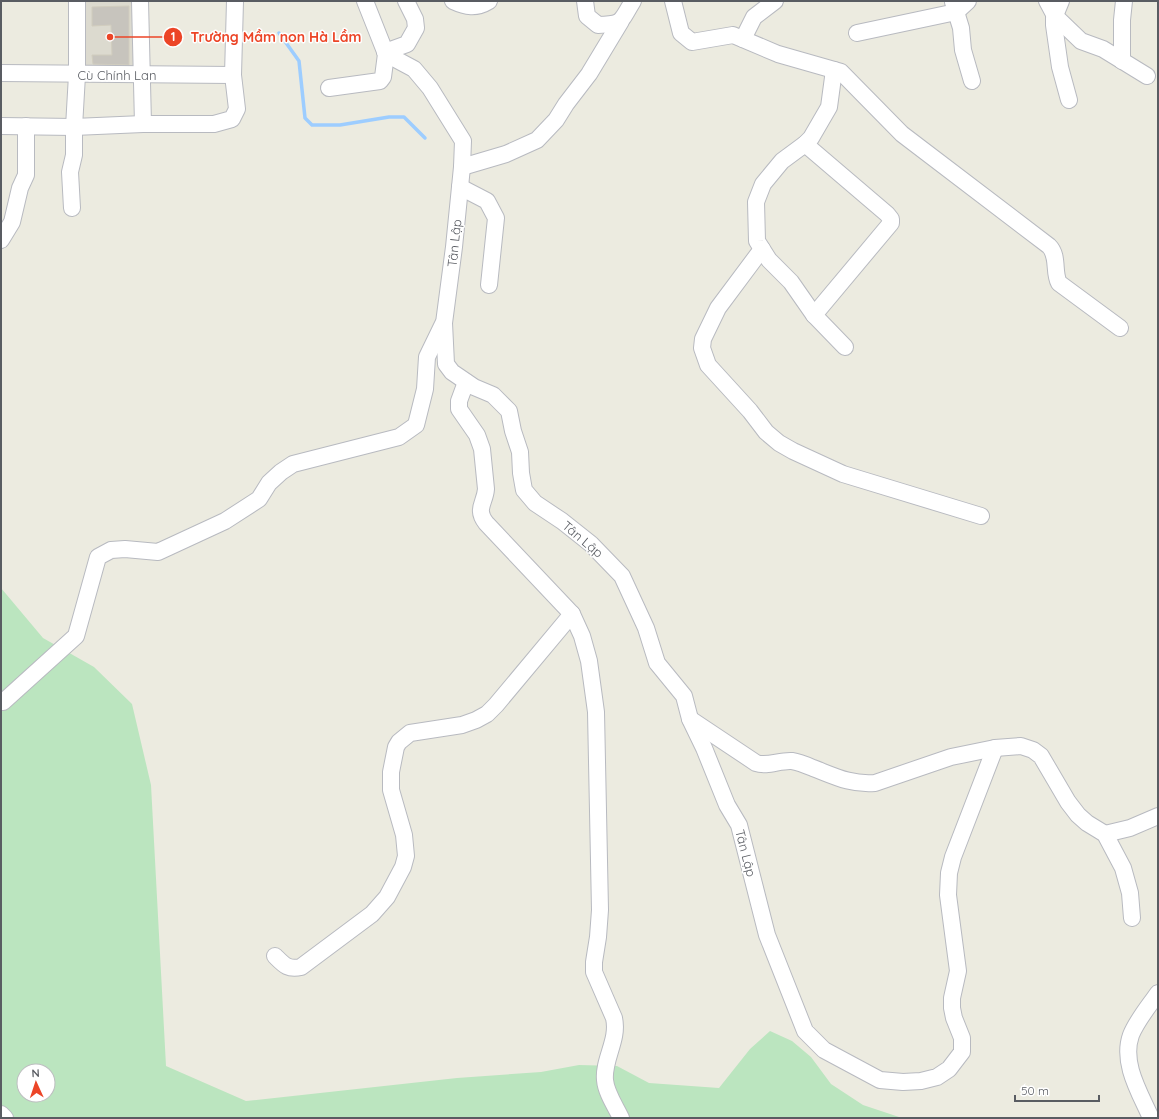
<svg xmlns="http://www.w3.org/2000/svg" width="1159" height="1119" font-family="Quicksand,sans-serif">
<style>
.education{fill:#dcdacf}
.green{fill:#bbe5bf;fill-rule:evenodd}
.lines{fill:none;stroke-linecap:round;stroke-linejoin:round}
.stream{stroke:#9dcdff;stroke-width:3.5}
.building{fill:#c7c4bd;stroke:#d1cdbe}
.minor-casing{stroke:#b8bac0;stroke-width:18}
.minor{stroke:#fff;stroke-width:16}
.labels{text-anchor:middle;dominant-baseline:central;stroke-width:3;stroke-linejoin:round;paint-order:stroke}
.street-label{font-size:13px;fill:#595c62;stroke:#fff}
.leader{fill:none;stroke:#ec4527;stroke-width:1.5}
.callout-dot{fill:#ec4527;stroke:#fff;stroke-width:1.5}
.mark-label{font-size:12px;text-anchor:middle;font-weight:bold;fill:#fff}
.callout-label{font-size:14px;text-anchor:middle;font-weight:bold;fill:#ec4527;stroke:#fff;stroke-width:3;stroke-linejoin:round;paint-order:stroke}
</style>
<rect width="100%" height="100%" fill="#ecebe0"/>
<path class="education" d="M84,1H136L135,74L83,73Z"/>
<path class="green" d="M1,588L43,638L94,667L132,704L151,785L166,1066L246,1101L457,1078L541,1072L579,1065L617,1066L649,1083L719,1088L750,1049L770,1031L792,1041L811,1057L831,1084L863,1105L902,1118H1ZM24,1071H48V1095H24Z"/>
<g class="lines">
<path class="stream" d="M279,33L299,61L305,118L312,125H340L389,117H404L425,138"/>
</g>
<path class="building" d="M129,6V65L93,64L92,55H112L111,25L92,26V7Z"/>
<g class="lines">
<defs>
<g id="minor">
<path d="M140,1L143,124"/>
<path d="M365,1L386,54L414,69L430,88L463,141L462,167L454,247L444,323L446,364L452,372L474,387L493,395L509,411L513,431L520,452L521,473L524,490L535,503L562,521L591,544L622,576L646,628L657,663L684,696L690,719L704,748L727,805L739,825L767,935L805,1031L824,1050L880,1080L903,1082L921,1081L937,1077L949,1069L962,1052V1038L954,1018L952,1008V998L958,971L948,895L949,873L953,857L995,748"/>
<path d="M453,1C466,7 476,9 489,1"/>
<path d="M585,1L587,16L598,25C624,24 620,22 633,1"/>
<path d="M673,1L681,33L692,42L733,35L778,54L841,72L902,134L1049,246C1059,256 1053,272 1059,283L1120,328"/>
<path d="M1047,1L1055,16L1081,41L1103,49L1147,76"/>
<path d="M1061,1L1054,18V25L1060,67L1069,100"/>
<path d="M953,2L961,28L963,50L972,81"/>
<path d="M857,33L956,12L968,1"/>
<path d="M743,39L754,17L775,1"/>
<path d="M385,52L407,44L416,28L415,19L406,1"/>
<path d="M1122,61V20L1124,1"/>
<path d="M834,70L829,107L811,138L805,144L782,161L763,184L756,202L757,241L769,260L791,282L814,315L845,347"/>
<path d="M1,73L233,75"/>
<path d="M329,88L380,81L383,77L386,54"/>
<path d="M1,126L74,127L143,124H214L232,119L237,109L233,75L235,1"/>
<path d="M805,144L887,214L891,219V223L814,315"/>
<path d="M462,167L506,154L537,140L556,120L566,104L589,74L621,21"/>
<path d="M460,187L487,201L496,218L489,285"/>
<path d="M72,208L70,172L74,155V127L77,75V1"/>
<path d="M1,240L12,222L20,188L26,175V126"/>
<path d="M762,249L718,308L703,339L702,348L708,365L750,411L766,432L779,443L793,451L843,474L981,516"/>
<path d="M466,382L459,401V409L477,435L482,449L486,489C485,503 475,509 486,523L572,614L582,636L589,661L596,712L600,910L598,937L594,962V972L614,1018C619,1040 603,1059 605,1080C606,1093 616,1107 621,1118"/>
<path d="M3,702L76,636L98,557L111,550L125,549L158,552L225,521L259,499L269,483L281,472L293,464L399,437L416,425L425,389L427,357L443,324"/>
<path d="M690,719L756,763C767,767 780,760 792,761C799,762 806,765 813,768C834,776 851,785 875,783L951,757L995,748L1021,746L1033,750L1041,756L1068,802L1078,815L1087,823L1105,834L1123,868L1130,893L1132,918"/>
<path d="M1105,834L1130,828L1158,816"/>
<path d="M275,956C284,965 288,970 301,967L372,914L387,897L403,867L406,856L404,835L391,790V772L396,747L399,742L410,733L462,725L476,720L487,714L496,705L572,614"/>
<path d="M1,1114L5,1118"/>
<path d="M1151,1118C1140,1093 1121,1063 1131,1035C1137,1020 1149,1006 1158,993"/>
</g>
</defs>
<use href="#minor" class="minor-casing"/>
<use href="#minor" class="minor"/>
</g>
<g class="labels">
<g class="street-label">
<text x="117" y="75">Cù Chính Lan</text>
<text transform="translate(454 243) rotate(-84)">Tân Lập</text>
<text transform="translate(583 539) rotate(40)">Tân Lập</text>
<text transform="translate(746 853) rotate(75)">Tân Lập</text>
</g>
</g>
<path class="leader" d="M110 37L173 37"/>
<g class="callout-dot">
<circle cx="110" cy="37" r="4"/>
<circle cx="173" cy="37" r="10"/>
</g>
<g class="mark-label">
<text x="173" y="41">1</text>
</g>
<g class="callout-label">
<text x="276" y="42">Trường Mầm non Hà Lầm</text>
</g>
<rect width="1159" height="1119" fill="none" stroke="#595c62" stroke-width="4"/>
<g transform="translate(36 1083) rotate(357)"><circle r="19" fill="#ffffff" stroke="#bdbec0"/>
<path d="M0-3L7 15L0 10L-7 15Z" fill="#ec4527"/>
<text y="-6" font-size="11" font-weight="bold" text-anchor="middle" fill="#595c62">N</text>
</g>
<path d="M1015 1095v6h84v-6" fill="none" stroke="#595c62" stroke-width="2"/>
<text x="1021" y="1095" font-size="12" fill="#595c62" stroke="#ffffff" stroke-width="3" paint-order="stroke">50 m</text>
</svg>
